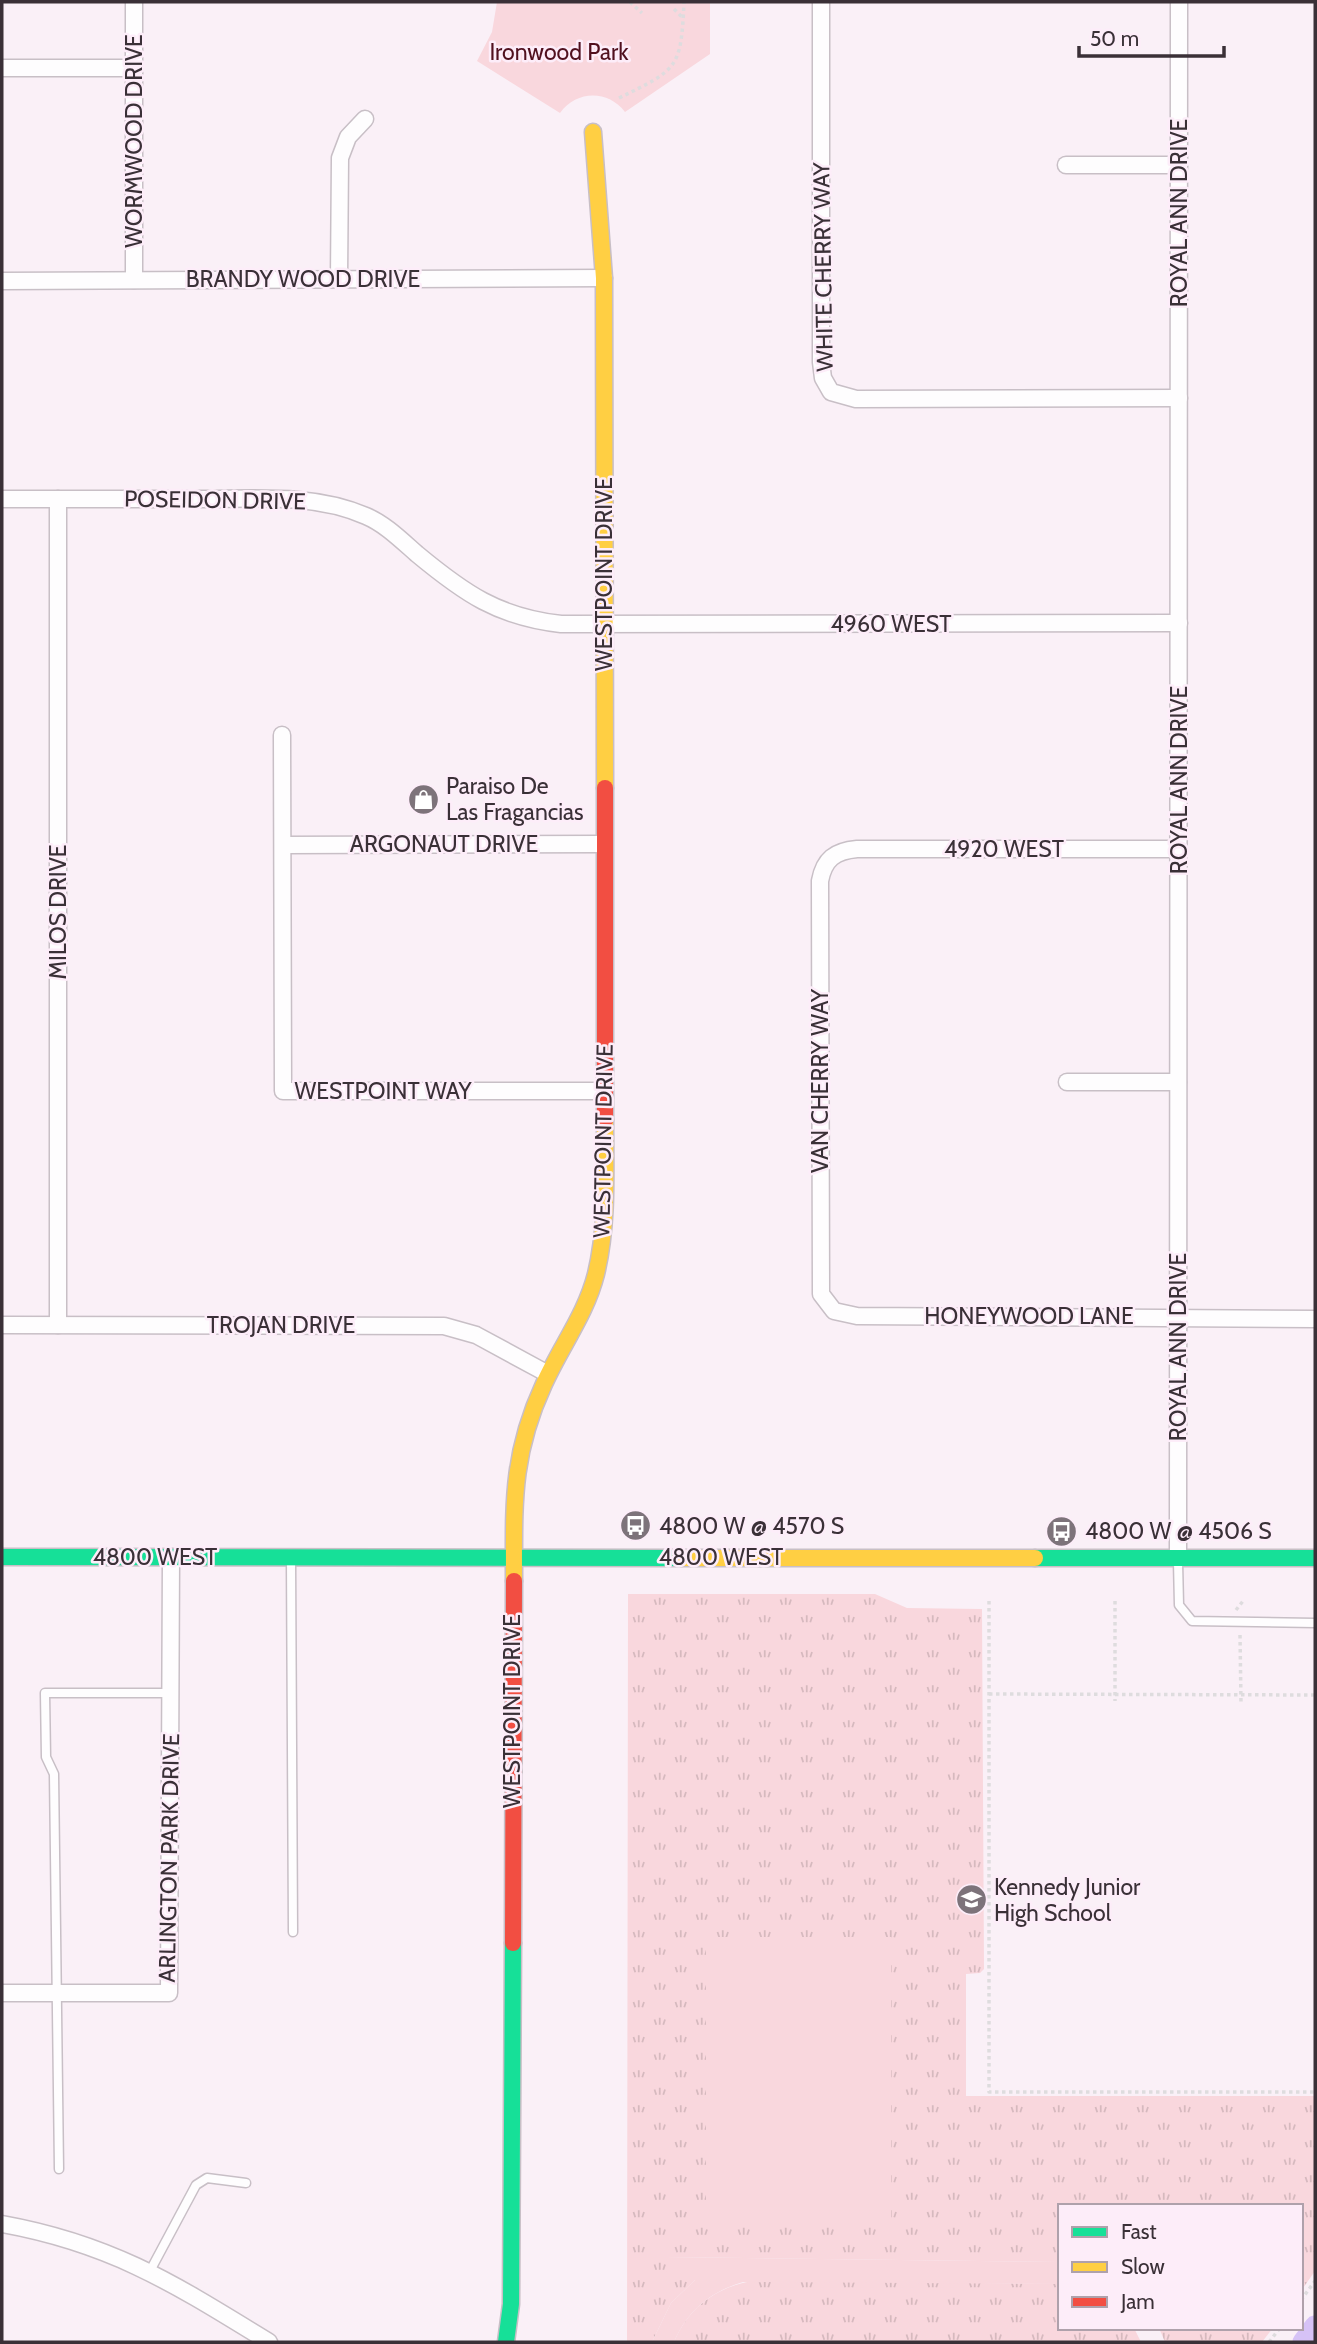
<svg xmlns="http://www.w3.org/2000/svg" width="1317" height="2344" font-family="Cabin,sans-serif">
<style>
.grass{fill:url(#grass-tufts)}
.park{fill:#f9d7dd}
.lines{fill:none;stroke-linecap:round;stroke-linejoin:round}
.canal{stroke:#d6c2f6;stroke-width:21}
.lane-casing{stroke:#c8bfc6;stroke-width:11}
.street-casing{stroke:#c8bfc6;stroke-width:19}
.fast-casing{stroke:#c8bfc6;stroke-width:19}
.slow-casing{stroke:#c8bfc6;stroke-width:19}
.jam-casing{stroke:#c8bfc6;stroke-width:19}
.path{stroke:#dedcde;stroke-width:3.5;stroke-dasharray:3.5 3.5;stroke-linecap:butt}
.lane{stroke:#fefdfe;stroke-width:8}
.street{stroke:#fefdfe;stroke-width:16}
.fast{stroke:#16e098;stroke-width:16}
.slow{stroke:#ffcf43;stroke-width:16}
.jam{stroke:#f24e42;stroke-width:16}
.labels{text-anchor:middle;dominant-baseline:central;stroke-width:5;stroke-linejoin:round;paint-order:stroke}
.park-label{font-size:23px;fill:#51111f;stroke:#fdedf9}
.street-label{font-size:23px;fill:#3a3037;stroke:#fdedf9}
.poi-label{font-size:23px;fill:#3a3037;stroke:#fdedf9;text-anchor:start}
</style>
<defs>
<pattern id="grass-tufts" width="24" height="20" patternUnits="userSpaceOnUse" patternTransform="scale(1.75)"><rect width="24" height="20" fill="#f9d7dd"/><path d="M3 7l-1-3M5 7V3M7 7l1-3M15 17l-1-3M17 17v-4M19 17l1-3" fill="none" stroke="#d6b9be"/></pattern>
</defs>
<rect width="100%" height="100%" fill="#faf0f7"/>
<g class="grass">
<path d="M628,1594H875L907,1608L982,1609L984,1969L980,1973L966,1974V2096H1315V2271L1301,2291V2206H1060V2262L667,2257V2279H696L671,2303L652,2342H627Z"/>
<path d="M759,2280L1060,2284V2328H1134L1141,2342H674C690,2305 719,2285 759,2280Z"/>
<path d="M1159,2328H1273L1262,2342H1165Z"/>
</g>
<g class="park">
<path d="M497,2H710V54L625,112C608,90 577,90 560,113L477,61L492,32Z"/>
<rect x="706" y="1937" width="185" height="290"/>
<path d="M667,2257L1060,2262V2284L743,2282C710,2292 688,2310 674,2342H652L671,2303L695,2280L666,2279Z"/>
</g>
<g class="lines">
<path class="canal" d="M1303,2342L1315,2326"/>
<defs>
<g id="lane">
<path d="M291,1560L293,1932"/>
<path d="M1178,1562L1179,1605L1192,1621L1315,1623"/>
<path d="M59,2169L54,1774L46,1757L45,1693H170"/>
<path d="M150,2271L196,2185L207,2178L246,2183"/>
</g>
<g id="street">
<path d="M134,2V280"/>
<path d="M821,2V362L823,378L831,392L856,399L1179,398"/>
<path d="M2,68H134"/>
<path d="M1066,165H1179"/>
<path d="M339,279L340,158L348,137L365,119"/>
<path d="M2,281L604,278"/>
<path d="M2,499C67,499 133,499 198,499C254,499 314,493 366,516C385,524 401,540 417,554C464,593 498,617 561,624L1179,623"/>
<path d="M282,735L283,1091H604"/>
<path d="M284,845L604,844"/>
<path d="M1178,849H857C835,851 824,859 820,881L821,1294L834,1311L857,1316L1315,1319"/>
<path d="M1067,1082H1178"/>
<path d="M2,1325L444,1326L476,1335L548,1374"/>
<path d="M58,1325V499"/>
<path d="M1178,1559L1179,2"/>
<path d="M2,1993H169L171,1557"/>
<path d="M2,2224C113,2244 176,2285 269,2342"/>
</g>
<g id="fast">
<path d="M2,1557L680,1558"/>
<path d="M1035,1558H1315"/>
<path d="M506,2342L511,2304L513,1943"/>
</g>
<g id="slow">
<path d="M593,132L604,278L605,788"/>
<path d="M680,1558H1035"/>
<path d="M514,1581C514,1505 511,1455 544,1384C561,1346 586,1314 596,1274C608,1224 605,1171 605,1120"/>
</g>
<g id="jam">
<path d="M605,788V1120"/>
<path d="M513,1943L514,1581"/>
</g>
</defs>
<use href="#lane" class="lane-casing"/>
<use href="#street" class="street-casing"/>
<use href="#fast" class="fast-casing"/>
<use href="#slow" class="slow-casing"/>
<use href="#jam" class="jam-casing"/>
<g class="path">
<path d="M630,2L642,13"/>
<path d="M674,9L684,19"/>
<path d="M619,98C678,69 681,69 684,2"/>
<path d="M989,1601V2092H1315"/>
<path d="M1115,1601V1701"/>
<path d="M1236,1610L1243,1601"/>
<path d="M1240,1635L1241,1703"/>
<path d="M989,1694L1315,1695"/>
<path d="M1301,2300L1315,2281"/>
<path d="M1269,2342L1280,2328"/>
</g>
<use href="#lane" class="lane"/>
<use href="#street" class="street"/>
<use href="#fast" class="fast"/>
<use href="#slow" class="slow"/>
<use href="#jam" class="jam"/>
</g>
<defs>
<symbol id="shop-disc" viewBox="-11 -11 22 22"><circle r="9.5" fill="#7d737a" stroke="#fdedf9"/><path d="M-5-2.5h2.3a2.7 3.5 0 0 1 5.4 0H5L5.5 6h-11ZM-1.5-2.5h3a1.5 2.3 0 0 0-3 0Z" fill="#fff"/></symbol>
<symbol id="bus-disc" viewBox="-11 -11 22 22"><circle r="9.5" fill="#7d737a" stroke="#fdedf9"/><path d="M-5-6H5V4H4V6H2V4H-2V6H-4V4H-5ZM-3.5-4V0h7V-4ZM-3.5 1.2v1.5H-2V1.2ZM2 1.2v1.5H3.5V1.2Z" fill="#fff"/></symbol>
<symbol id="school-disc" viewBox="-11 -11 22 22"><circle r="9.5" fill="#7d737a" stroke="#fdedf9"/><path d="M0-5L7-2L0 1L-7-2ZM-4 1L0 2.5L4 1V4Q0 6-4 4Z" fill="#fff"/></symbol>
</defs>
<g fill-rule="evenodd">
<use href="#shop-disc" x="406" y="782" width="35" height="35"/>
<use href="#bus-disc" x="618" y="1508" width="35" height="35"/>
<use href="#bus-disc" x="1044" y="1514" width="35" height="35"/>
<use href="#school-disc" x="954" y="1882" width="35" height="35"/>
</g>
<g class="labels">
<g class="park-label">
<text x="559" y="52">Ironwood Park</text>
</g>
<g class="street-label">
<text transform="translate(134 141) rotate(-90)">WORMWOOD DRIVE</text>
<text transform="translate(1179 213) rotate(-90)">ROYAL ANN DRIVE</text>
<text transform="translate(823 267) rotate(-91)">WHITE CHERRY WAY</text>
<text x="303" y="279">BRANDY WOOD DRIVE</text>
<text transform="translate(215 500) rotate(1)">POSEIDON DRIVE</text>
<text transform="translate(604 574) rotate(-90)">WESTPOINT DRIVE</text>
<text x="891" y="624">4960 WEST</text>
<text transform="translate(1179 780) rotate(-90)">ROYAL ANN DRIVE</text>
<text x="444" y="844">ARGONAUT DRIVE</text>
<text x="1004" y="849">4920 WEST</text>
<text transform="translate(58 912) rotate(-90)">MILOS DRIVE</text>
<text transform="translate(820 1081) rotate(-90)">VAN CHERRY WAY</text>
<text x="383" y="1091">WESTPOINT WAY</text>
<text transform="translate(603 1141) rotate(-89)">WESTPOINT DRIVE</text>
<text x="1029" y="1316">HONEYWOOD LANE</text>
<text x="281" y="1325">TROJAN DRIVE</text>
<text transform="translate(1178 1347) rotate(-90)">ROYAL ANN DRIVE</text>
<text x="155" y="1557">4800 WEST</text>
<text x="721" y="1557">4800 WEST</text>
<text transform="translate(512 1711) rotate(-90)">WESTPOINT DRIVE</text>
<text transform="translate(169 1858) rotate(-89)">ARLINGTON PARK DRIVE</text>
</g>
<g class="poi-label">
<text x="446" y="786">Paraiso De<tspan x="446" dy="26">Las Fragancias</tspan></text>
<text x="659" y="1526">4800 W @ 4570 S</text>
<text x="1085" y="1531">4800 W @ 4506 S</text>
<text x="994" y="1887">Kennedy Junior<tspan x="994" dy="26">High School</tspan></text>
</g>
</g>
<rect width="1317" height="2344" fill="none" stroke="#3a3037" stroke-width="7"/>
<rect x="1058" y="2204" width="245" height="126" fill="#fdedf9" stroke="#afa1ab" stroke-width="2"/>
<rect x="1072" y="2227" width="35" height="10" fill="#16e098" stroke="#afa1ab" stroke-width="2"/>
<text x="1121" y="2239" font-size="21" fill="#3a3037">Fast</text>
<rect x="1072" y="2262" width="35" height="10" fill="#ffcf43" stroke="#afa1ab" stroke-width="2"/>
<text x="1121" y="2274" font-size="21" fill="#3a3037">Slow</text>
<rect x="1072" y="2297" width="35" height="10" fill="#f24e42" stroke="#afa1ab" stroke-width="2"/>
<text x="1121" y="2309" font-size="21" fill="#3a3037">Jam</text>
<path d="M1079 46v10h145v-10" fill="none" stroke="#3a3037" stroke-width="3.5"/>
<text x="1090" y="46" font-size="21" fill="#3a3037" stroke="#fdedf9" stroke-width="5" paint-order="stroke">50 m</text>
</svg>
